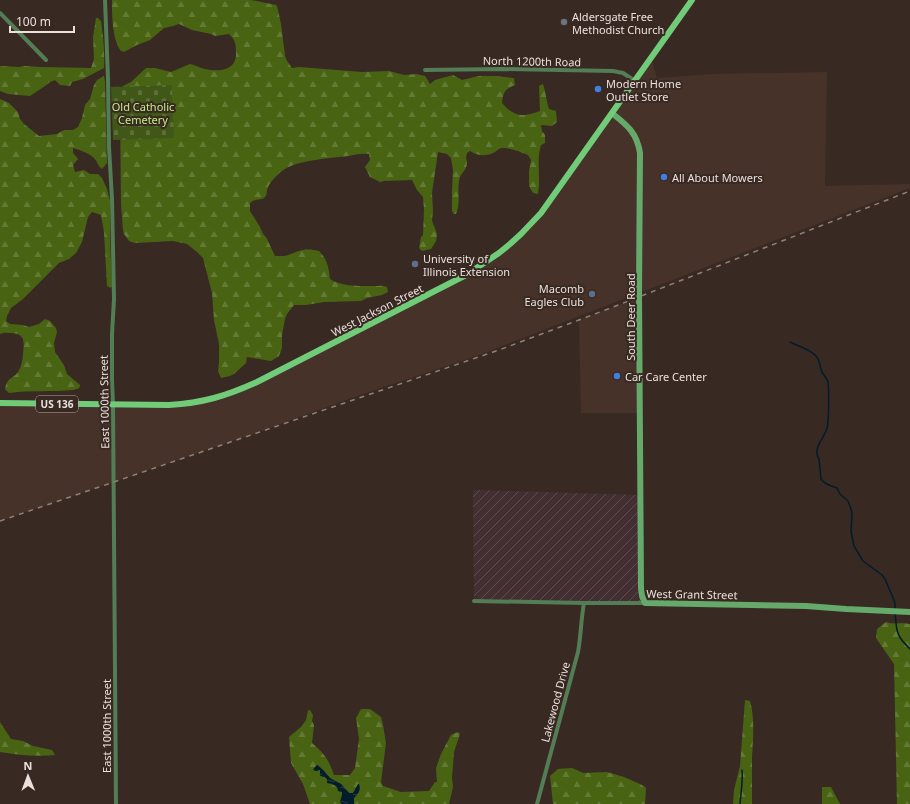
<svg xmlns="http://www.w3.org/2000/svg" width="910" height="804" font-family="'Noto Sans',sans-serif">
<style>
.built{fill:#473229}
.industrial{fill:url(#industrial-furrows)}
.forest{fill:url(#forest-firs)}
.cemetery{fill:url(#cemetery-stones)}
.water{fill:url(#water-ripples)}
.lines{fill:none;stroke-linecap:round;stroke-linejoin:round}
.stream{stroke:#011c2b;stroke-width:1.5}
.minor{stroke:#537d55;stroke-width:4}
.secondary{stroke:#65aa6a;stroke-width:6}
.primary{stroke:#71cc7a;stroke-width:6}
.rail{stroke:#8e817c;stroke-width:1.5;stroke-dasharray:5 5;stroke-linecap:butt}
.worship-dot{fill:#6b7280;stroke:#392923;stroke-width:1.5}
.shop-dot{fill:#3f7fe0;stroke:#392923;stroke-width:1.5}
.service-dot{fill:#5c6f8a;stroke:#392923;stroke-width:1.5}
.labels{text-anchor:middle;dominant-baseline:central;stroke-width:4;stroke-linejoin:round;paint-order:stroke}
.shield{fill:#392923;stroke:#b6a9a4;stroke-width:1}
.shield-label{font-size:10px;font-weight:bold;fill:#ebe0dc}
.poi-label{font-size:11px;fill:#ebe0dc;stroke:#392923;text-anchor:start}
.street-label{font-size:11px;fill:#ebe0dc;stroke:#392923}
.park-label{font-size:11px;fill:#c0ec83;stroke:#392923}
</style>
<defs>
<pattern id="industrial-furrows" width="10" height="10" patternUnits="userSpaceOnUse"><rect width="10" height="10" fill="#432f31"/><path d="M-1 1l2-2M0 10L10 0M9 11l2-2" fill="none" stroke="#5e4d4e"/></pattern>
<pattern id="forest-firs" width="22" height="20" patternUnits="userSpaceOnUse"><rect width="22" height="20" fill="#486413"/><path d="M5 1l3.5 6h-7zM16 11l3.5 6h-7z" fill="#637a35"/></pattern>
<pattern id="cemetery-stones" width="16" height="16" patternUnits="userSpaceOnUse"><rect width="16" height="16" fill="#405718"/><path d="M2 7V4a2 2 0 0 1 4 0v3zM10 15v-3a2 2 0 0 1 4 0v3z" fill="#5c6f39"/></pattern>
<pattern id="water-ripples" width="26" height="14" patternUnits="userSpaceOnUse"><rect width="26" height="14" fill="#011c2b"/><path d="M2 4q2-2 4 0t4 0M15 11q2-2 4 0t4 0" fill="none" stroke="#263d49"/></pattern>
</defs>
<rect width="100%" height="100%" fill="#392923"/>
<g class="built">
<path d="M651,58L657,78L712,74L827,72L825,186L910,184V188L639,293L479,355L357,396L256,433L0,521V403L169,405L232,393L466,275L531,224Z"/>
<path d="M639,297L640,413H581L579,320Z"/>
</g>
<path class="industrial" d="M473,490L640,495L641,588L645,603L474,601Z"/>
<g class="forest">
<path d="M112,0H251L276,5L277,6L281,24L285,56L287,61L292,68L299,67L362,72L389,71L404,75L416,74L425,76L430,84L435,80L453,75L462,80L479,76H494L514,78L515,85C505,89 503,92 502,103C515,118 523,117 540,111L539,86L543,84C546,92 546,101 549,109L556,111L557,122L552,126L541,125L542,131L545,135V143L541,145C536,161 541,178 538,194L533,193L529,186V171L531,160L528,155C521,152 511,148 503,148C499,148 498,150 495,152C486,157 478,156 470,151L467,153L466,158C470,170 460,171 459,181C457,192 461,203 456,214H454L452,211V192L453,170L451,158L447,154L438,152L432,193L433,210L432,221L437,234L436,241L433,246L431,249L422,251L419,248L421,237L423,235L424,210L423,197L417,190L412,180L384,181L380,182L370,177L365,167L370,160L369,154C361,153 355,155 348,156C330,158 296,160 282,171C277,175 271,181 268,187C266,191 268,195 264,198C259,201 255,198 250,203V211L260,227L263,234L266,237L275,256C287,258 293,252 303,250C309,249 314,250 319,251C327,259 329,268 330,279C342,287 360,286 374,286C379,286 382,285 387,287L388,292L382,295L367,298L361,301L324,302L306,305H294L287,314L285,319L282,335V348L279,356L271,361L247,357L246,363L234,374L230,376L221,378L218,371L219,363V344L214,320L212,293L203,258L197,252L187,244L173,241L135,243L129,241L124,234L123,230L121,204L120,105L121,97L123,86L131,82L146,68H155L171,72L190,64C195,65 200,68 205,69C218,72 236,71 236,54C236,44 236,41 229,34L215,36L211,34L192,30L179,24L173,26L164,28L150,40L137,45L124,52L121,51C112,39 112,15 112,0Z"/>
<path d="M96,18H98L101,21C103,36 105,52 104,68L83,79L72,82L70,86L60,85L55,80L50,82L45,86L30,96L8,94L0,91V66L19,67L24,66L41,67L91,68L94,59L93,37Z"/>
<path d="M104,76L105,81L107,163L102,169C97,165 98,162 94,158C89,153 80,150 73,148V153L78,159L73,165L75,172L84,170L90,174H98L102,178L107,189L110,201V241L112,286L111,288L107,286L104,232L101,215L92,212L88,217L82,242L76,253L69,259L59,263L23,299L11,308L7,316L6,321L10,324L23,325L29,327L39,324L45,319L50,321L56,328L57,332L54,343L55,352L64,365L67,374L80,385C80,389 77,389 73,390C52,392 31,390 9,393L5,389C8,376 12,380 18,372C21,368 23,359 23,354C24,343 26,334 12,333C8,333 4,332 0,334V99L9,103L18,112L20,119L24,124L39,136L57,134L64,130H73L78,127L82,118L85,105L90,99L94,85L97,80Z"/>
<path d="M886,622C894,625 902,622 910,624V804H897L894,664L876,638L877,629Z"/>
<path d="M745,700L750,701C755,718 753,740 752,757C752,773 752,788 752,804H733L734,790L740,766Z"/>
<path d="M361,709H370L381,717L383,725L386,743L381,782L383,786L401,792L429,791L435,782H437L436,768L441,754L451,735L458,732L460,734L454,752L452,778L453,787L449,804H354V798C359,793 361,790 359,784L353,793H349L341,784L332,780L328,776L323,770L318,765H317L318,770H320V774L321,776L325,777L342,792V795L340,802L342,804H310L303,784L291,763L289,737L301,727L306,720L308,710H310L313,715L312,721L314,725L312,743C325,755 328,758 334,775H350L355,768L359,739L356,718Z"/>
<path d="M0,722L11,739L23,741L33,746L52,750L55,755C36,757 19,755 0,752Z"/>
<path d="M572,768L583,773L607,772L624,777L642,785L646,788L645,804H553L550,776L558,769Z"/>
<path d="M822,787H831L840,804H822Z"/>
</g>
<path class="cemetery" d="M172,85L174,138L113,140L111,87Z"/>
<path class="water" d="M317,765L323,770L330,778L341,784L349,793H353L358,784H359C361,790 358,793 354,798V804H342L340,802L342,795V792L338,791C338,785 333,784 327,783V779L325,777L320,776V770L316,771L313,770L315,767Z"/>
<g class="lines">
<g class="stream">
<path d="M790,342C798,346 809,349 815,355C821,361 819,365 822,372C823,375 827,378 828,382C829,389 829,422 827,428C824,439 812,448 819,459L821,479C824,484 831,486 837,488L840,494L848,501L851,509L852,514L851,531L854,546L863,561L882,575L885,579L894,600L895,604V609"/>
<path d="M895,613C895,617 896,619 896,623C897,636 901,640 910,649"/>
<path d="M740,804C741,792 743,781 742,770"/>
</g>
<g class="minor">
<path d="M105,0L108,79L109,147L112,199L114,299L112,334V380L113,405L116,804"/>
<path d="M0,13L46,60"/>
<path d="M425,70L502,69L613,71L623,73L635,81"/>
<path d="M474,601L584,603H645"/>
<path d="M537,804L578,652C581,636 581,619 584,603"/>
</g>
<path class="secondary" d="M613,114C627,125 637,133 640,153L639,293L641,588L642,596L645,603L806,606L846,609L910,612"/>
<path class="primary" d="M0,403L169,405C203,403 226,396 257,382L466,275L499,253L510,244L521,234L541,213L692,0"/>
<path class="rail" d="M0,521L499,350L608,309L910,191"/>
</g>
<circle class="worship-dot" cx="564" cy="22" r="4"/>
<g class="shop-dot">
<circle cx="598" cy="89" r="4"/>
<circle cx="664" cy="177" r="4"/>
<circle cx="617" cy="376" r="4"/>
</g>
<g class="service-dot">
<circle cx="415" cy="264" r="4"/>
<circle cx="592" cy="294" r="4"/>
</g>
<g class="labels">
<rect class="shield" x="36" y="396" width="42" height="16" rx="3"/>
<g class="shield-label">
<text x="57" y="404">US 136</text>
</g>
<g class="poi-label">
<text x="572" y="16">Aldersgate Free<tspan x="572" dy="13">Methodist Church</tspan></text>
<text x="606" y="83">Modern Home<tspan x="606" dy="13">Outlet Store</tspan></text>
<text x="672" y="177">All About Mowers</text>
<text x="423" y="258">University of<tspan x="423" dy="13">Illinois Extension</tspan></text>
<text x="584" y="288" text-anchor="end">Macomb<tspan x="584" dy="13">Eagles Club</tspan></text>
<text x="625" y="376">Car Care Center</text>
</g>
<g class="street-label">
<text transform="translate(532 61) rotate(1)">North 1200th Road</text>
<text transform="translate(377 310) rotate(-27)">West Jackson Street</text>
<text transform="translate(630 317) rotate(-90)">South Deer Road</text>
<text transform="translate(104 402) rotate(-91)">East 1000th Street</text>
<text transform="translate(692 594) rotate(1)">West Grant Street</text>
<text transform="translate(555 702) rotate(-75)">Lakewood Drive</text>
<text transform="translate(106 726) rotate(-90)">East 1000th Street</text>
</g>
<g class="park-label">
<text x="143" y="106">Old Catholic<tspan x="143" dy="13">Cemetery</tspan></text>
</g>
</g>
<g transform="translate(28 776) rotate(359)" stroke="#392923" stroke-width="3" paint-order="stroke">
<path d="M0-3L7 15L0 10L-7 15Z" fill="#ebe0dc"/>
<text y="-6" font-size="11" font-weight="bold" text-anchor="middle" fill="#ebe0dc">N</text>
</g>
<path d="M10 26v6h64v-6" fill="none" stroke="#ebe0dc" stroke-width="2"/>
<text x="16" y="26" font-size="12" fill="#ebe0dc" stroke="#392923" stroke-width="3" paint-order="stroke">100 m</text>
</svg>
